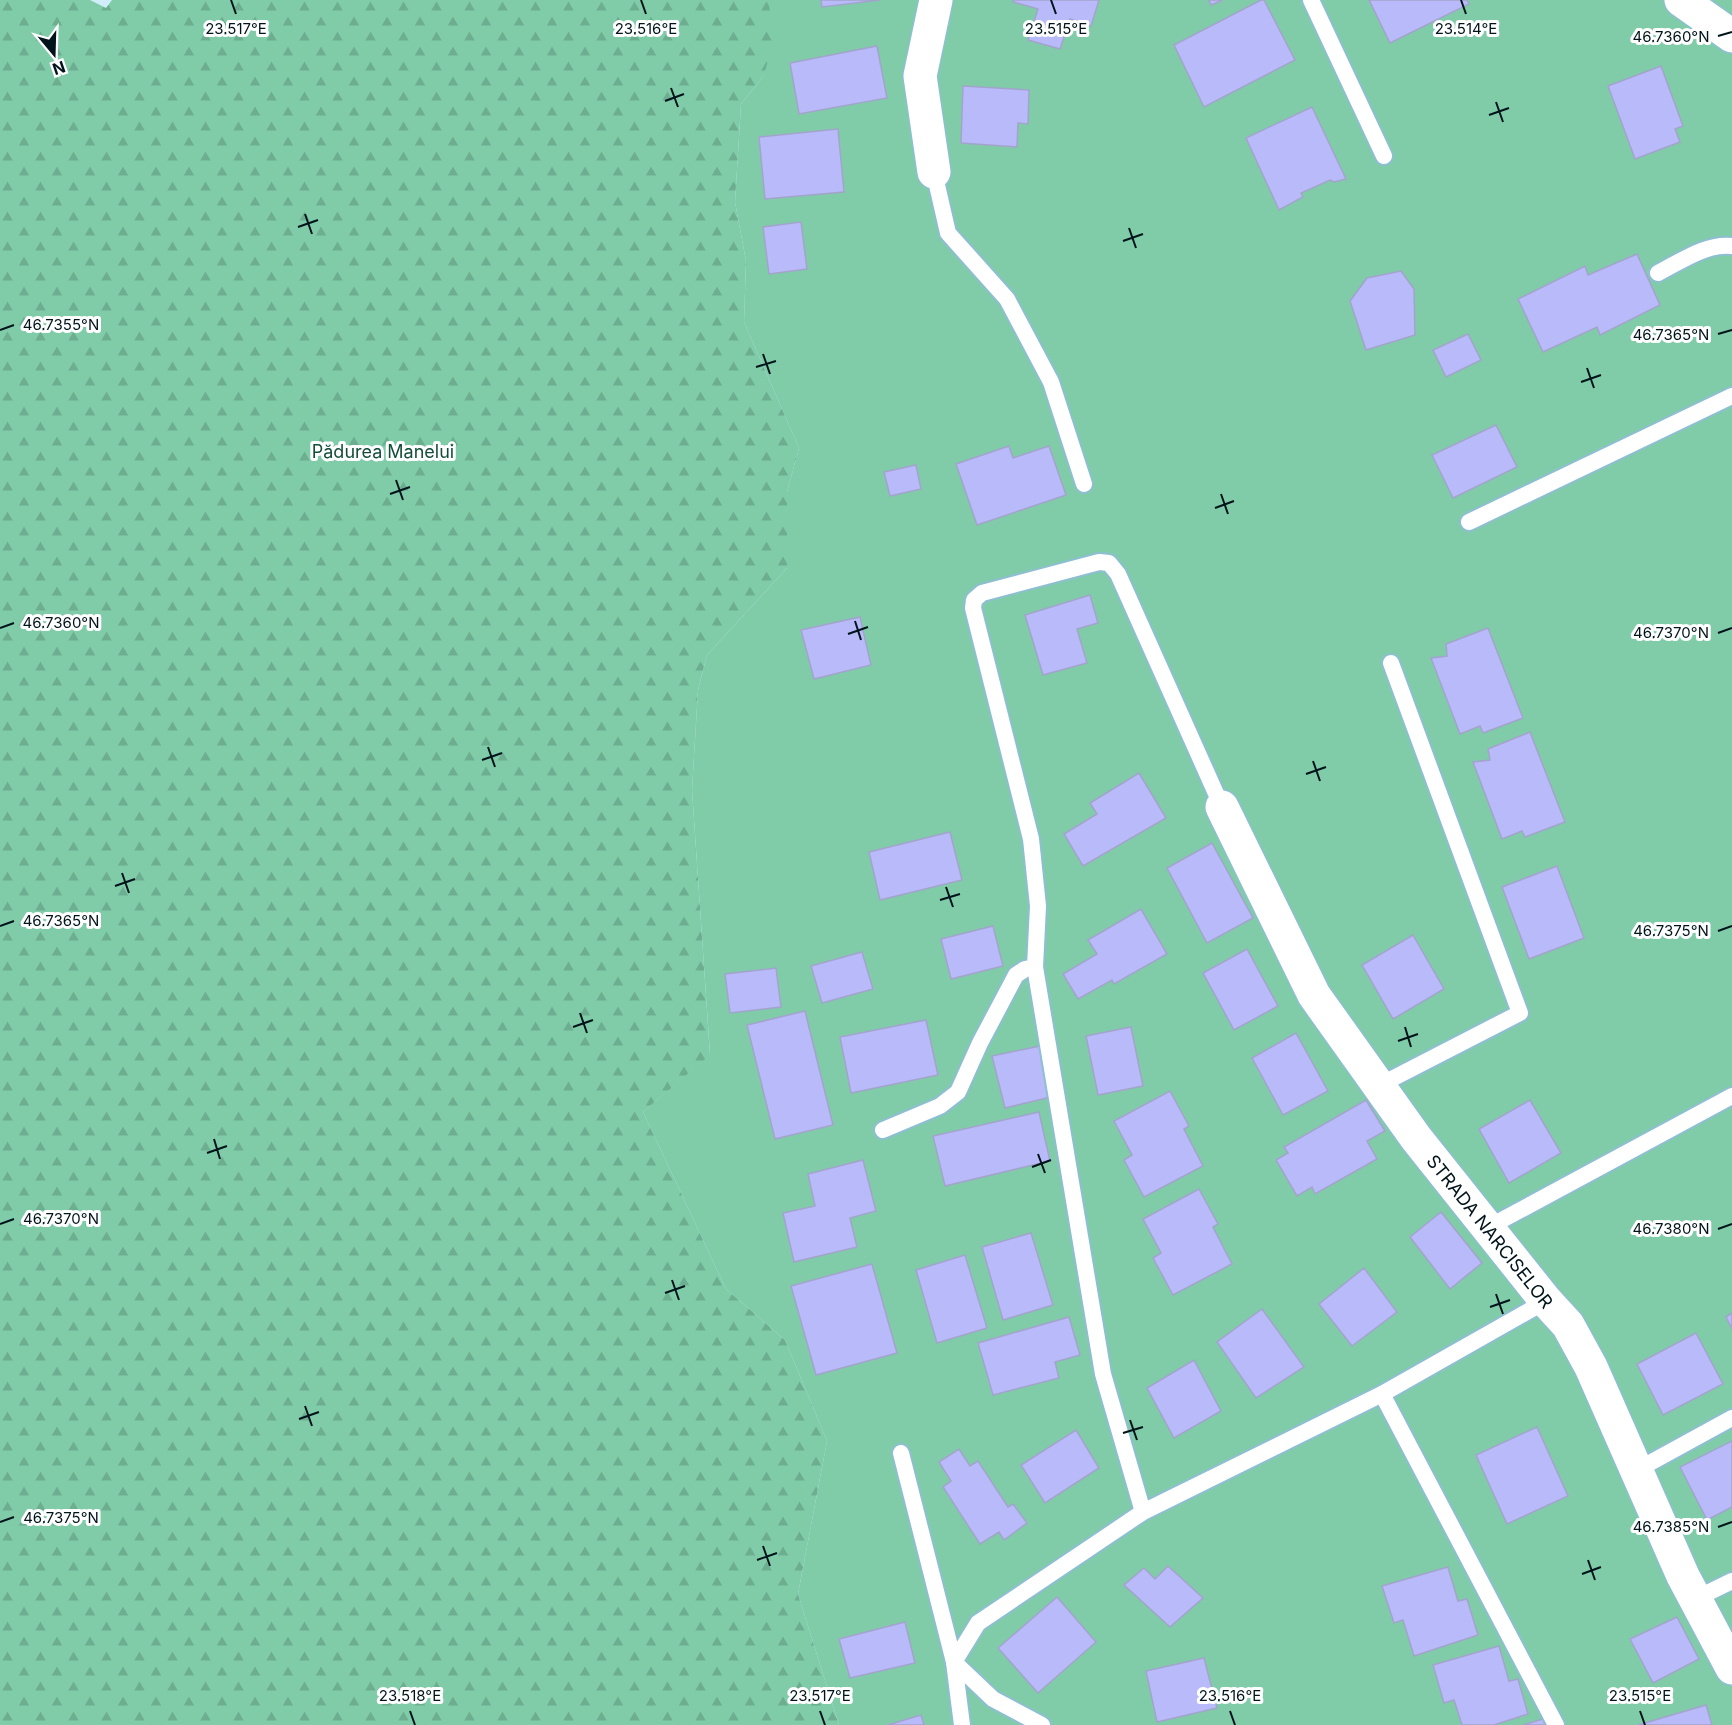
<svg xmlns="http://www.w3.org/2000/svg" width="1732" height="1725" font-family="Inter,sans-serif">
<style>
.green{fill:#80cca9}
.forest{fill:url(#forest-firs)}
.building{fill:#b8baf9;stroke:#a2a4cc;stroke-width:1.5}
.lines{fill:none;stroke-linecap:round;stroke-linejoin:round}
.service-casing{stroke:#8dbfd1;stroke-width:20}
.minor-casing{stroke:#8dbfd1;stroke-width:36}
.service{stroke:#fff;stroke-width:16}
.minor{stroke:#fff;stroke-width:33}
.ticks{fill:none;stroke:#02141b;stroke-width:2}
.labels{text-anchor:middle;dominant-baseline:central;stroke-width:6;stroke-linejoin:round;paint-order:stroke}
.park-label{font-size:18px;fill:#144e38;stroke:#fff}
.street-label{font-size:18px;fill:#02141b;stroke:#fff}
.ticks-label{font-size:15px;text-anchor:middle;fill:#02141b;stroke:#fff;stroke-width:6;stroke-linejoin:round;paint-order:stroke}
</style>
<defs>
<pattern id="forest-firs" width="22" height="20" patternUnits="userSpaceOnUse" patternTransform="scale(1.5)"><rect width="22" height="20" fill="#80cca9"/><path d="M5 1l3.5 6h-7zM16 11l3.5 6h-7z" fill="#6dae91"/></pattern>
</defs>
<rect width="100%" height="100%" fill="#d0eefa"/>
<path class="green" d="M768,0H1732V1725H839L798,1594L827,1441L785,1340L726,1289L643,1112L710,1054L692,790L698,690L707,655L787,568V492L799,448L744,322L746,261L735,202L741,104L763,77Z"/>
<path class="forest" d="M0,0H90L106,8L112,0H768L775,39L763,77L741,104L735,202L746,261L744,322L799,448L787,492V568L707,655L698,690L692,790L710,1055L643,1112L726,1289L785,1340L827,1441L798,1594L839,1725H0Z"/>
<g class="building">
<path d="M821,0H880L822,7Z"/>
<path d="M1014,0H1099L1091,26L1070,19L1060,49L1028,40L1038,9L1013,2Z"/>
<path d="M1209,0H1223L1211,5Z"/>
<path d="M1261,0H1264L1295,60L1204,107L1174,45Z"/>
<path d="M1369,0H1467L1469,4L1390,43Z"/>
<path d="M877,46L887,98L799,114L790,63Z"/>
<path d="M1661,66L1683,126L1675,129L1680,142L1635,159L1608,86Z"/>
<path d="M963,86L1029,90L1028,124L1018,123L1017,147L961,143Z"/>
<path d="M1312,107L1346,179L1334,182L1330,180L1301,193L1303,197L1279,210L1246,138Z"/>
<path d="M838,129L844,192L765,199L759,137Z"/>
<path d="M801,222L807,269L769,274L763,227Z"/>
<path d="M1637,254L1660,305L1600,335L1597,327L1543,352L1518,299L1585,266L1588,275Z"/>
<path d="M1401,271L1414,289L1415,335L1366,350L1350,301L1367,278Z"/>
<path d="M1468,334L1481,360L1446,377L1433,350Z"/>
<path d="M1496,425L1517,467L1453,498L1432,455Z"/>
<path d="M1009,446L1013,458L1049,446L1066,495L977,525L956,464Z"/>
<path d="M916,465L921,489L890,496L884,472Z"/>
<path d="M1090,595L1098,623L1077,629L1087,663L1043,675L1025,615Z"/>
<path d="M860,617L871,665L814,679L801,630Z"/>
<path d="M1488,628L1523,718L1483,733L1480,726L1460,734L1431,658L1447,656L1446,644Z"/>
<path d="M1530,732L1565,822L1525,837L1522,831L1502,839L1473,762L1490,760L1488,749Z"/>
<path d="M1139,773L1166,818L1083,866L1064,834L1097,814L1090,803Z"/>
<path d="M950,832L962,880L880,900L869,852Z"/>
<path d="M1212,843L1253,918L1207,943L1167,868Z"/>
<path d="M1557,866L1584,938L1529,959L1502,887Z"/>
<path d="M1141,909L1167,954L1114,984L1112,980L1078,999L1063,974L1097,954L1088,940Z"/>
<path d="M993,926L1003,966L951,979L941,939Z"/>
<path d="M1413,935L1444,989L1393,1019L1362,965Z"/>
<path d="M1247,949L1278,1006L1234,1030L1203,973Z"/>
<path d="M862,952L873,989L822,1003L811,966Z"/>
<path d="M776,968L781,1007L730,1013L725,974Z"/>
<path d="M805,1011L833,1125L775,1139L747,1025Z"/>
<path d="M926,1020L938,1075L851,1093L840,1037Z"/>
<path d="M1131,1027L1143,1086L1098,1095L1086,1036Z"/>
<path d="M1296,1033L1328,1091L1283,1115L1252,1058Z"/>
<path d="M1040,1046L1051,1097L1005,1108L992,1056Z"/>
<path d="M1170,1091L1189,1126L1184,1129L1203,1166L1144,1197L1124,1160L1132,1155L1114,1121Z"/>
<path d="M1366,1100L1385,1131L1367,1141L1377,1159L1315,1194L1312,1187L1297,1196L1276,1160L1288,1153L1284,1147Z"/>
<path d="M1530,1100L1561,1153L1509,1183L1479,1129Z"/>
<path d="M1039,1112L1050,1161L945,1186L933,1136Z"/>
<path d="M863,1160L876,1211L850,1218L857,1247L794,1262L783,1213L815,1206L808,1174Z"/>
<path d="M1199,1189L1218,1224L1213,1227L1232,1264L1173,1295L1153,1258L1161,1253L1143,1219Z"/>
<path d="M1441,1212L1482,1263L1450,1289L1410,1237Z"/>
<path d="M1031,1233L1053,1305L1003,1320L982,1247Z"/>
<path d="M965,1255L987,1328L937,1343L916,1270Z"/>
<path d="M872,1264L897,1353L816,1375L791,1286Z"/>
<path d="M1364,1268L1397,1312L1352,1346L1319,1304Z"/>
<path d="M1262,1309L1304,1367L1256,1398L1217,1342Z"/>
<path d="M1732,1313V1329L1726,1317Z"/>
<path d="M1069,1317L1080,1355L1055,1362L1059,1378L993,1395L978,1343Z"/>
<path d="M1696,1333L1723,1384L1663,1415L1637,1364Z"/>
<path d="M1194,1360L1221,1411L1174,1438L1147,1388Z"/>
<path d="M1537,1427L1568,1496L1507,1524L1476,1455Z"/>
<path d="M1076,1430L1099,1468L1045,1503L1021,1465Z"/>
<path d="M1732,1441V1507L1707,1520L1680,1467Z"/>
<path d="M959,1449L970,1466L978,1461L1008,1507L1013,1504L1027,1523L1004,1540L999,1532L980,1544L943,1487L951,1481L939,1462Z"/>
<path d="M1168,1566L1203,1598L1170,1627L1124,1585L1144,1568L1155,1579Z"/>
<path d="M1448,1567L1458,1601L1467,1599L1478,1635L1414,1656L1403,1620L1394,1623L1382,1586Z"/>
<path d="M1057,1597L1096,1642L1038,1693L998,1648Z"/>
<path d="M1677,1617L1699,1659L1653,1683L1630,1639Z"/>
<path d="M905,1622L915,1663L850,1678L839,1639Z"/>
<path d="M1499,1646L1509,1681L1518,1679L1528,1714L1494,1725H1462L1454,1700L1444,1703L1433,1665Z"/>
<path d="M1204,1658L1217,1708L1157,1722L1146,1671Z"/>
<path d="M1706,1705L1712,1725H1638Z"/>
<path d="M921,1715L924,1725H888Z"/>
<path d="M1543,1719L1545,1725H1523Z"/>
</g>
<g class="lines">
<defs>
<g id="service">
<path d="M1311,0L1384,156"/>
<path d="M934,172L948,233L1007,299L1051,382L1084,484"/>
<path d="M1658,273C1680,262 1706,243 1732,246"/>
<path d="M1469,522L1732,396"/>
<path d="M1378,1086L1520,1013L1391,663"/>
<path d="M883,1130L940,1106L958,1092L980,1043L1016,975L1025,969L1035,967"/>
<path d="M1487,1228L1732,1096"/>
<path d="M1382,1394L1556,1725"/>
<path d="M901,1453L954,1662L962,1725"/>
<path d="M1637,1470L1732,1418"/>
<path d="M1143,1512L1103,1374L1035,967L1038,906L1031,839L973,608L974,600L982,593L1099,562L1109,563L1118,574L1222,807"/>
<path d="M1695,1599L1732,1581"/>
<path d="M1042,1725L993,1699L954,1662L978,1623L1143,1512L1382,1394L1546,1301"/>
</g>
<g id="minor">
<path d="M1681,0L1732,36"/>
<path d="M934,172L920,76L936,0"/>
<path id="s1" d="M1222,807L1314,995L1416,1138L1546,1301L1568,1325L1591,1367L1683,1576L1732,1668"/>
</g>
</defs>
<use href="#service" class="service-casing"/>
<use href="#minor" class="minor-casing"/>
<use href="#service" class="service"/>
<use href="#minor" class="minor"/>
</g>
<path class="ticks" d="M231,0L236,14M641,0L646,14M1051,0L1056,14M1461,0L1466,14M1718,36L1732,32M671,88L678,107M665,101L684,94M1496,102L1503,122M1489,115L1509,108M305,214L312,234M298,227L318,220M1129,228L1136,248M1123,241L1143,234M0,330L14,325M1718,334L1732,330M763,354L770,374M756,367L776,361M1587,368L1594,388M1581,382L1601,375M396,480L403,500M390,494L410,487M1221,494L1228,514M1215,508L1234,501M855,621L861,640M0,628L14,623M1718,633L1732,628M848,634L868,627M488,747L495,767M482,760L502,753M1313,761L1320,781M1306,774L1326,767M122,873L129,893M115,886L135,879M946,887L953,907M940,900L960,894M0,926L14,921M1718,931L1732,926M580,1013L587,1033M573,1027L593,1020M1405,1027L1411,1047M1398,1041L1418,1034M214,1139L220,1159M207,1153L227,1146M1038,1154L1045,1173M1032,1167L1051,1160M0,1224L14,1219M1718,1229L1732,1224M672,1280L679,1300M665,1293L685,1286M1496,1294L1503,1314M1490,1307L1510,1300M305,1406L312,1426M299,1419L319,1412M1130,1420L1137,1440M1123,1433L1143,1427M0,1522L14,1517M1718,1527L1732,1522M763,1546L770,1566M757,1560L777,1553M1588,1560L1595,1580M1582,1574L1601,1567M410,1711L415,1725M820,1711L825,1725M1230,1711L1235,1725M1640,1711L1645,1725"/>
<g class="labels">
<g class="park-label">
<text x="383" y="451">Pădurea Manelui</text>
</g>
<g class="street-label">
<text stroke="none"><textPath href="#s1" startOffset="504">STRADA NARCISELOR</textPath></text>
</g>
</g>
<g class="ticks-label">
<text x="236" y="34">23.517°E</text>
<text x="646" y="34">23.516°E</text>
<text x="1056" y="34">23.515°E</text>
<text x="1466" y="34">23.514°E</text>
<text x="1671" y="42">46.7360°N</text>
<text x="61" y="330">46.7355°N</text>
<text x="1671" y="340">46.7365°N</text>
<text x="61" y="628">46.7360°N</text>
<text x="1671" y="638">46.7370°N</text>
<text x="61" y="926">46.7365°N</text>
<text x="1671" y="936">46.7375°N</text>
<text x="61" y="1224">46.7370°N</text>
<text x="1671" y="1234">46.7380°N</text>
<text x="61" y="1523">46.7375°N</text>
<text x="1671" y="1532">46.7385°N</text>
<text x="410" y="1701">23.518°E</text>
<text x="820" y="1701">23.517°E</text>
<text x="1230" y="1701">23.516°E</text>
<text x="1640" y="1701">23.515°E</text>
</g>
<g transform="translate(54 54) rotate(161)" stroke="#ffffff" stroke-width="4.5" paint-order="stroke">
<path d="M0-4.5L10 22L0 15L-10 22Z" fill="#02141b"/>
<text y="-9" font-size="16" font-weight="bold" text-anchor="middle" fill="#02141b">N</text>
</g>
</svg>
